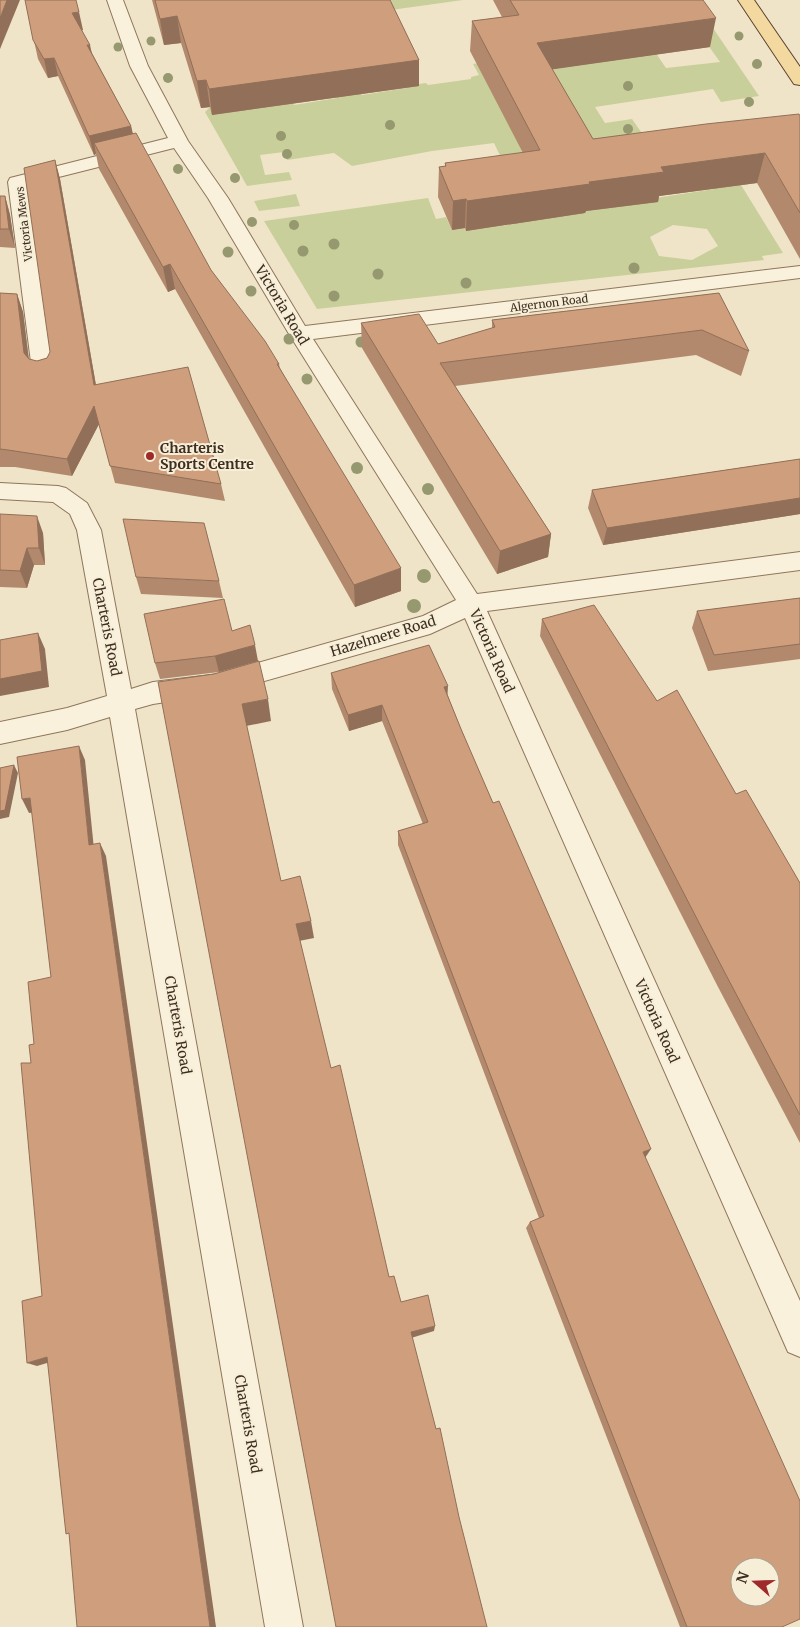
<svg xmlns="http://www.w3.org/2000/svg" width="800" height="1627" font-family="Merriweather,serif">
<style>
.green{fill:#c9cf9b;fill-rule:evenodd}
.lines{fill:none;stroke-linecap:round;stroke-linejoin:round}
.minor-casing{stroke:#8d765c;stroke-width:2}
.major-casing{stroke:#5b4430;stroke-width:2}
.minor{fill:#faf1dc;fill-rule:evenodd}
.major{fill:#f3d9a0;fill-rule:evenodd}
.tree{fill:#96986f}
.wall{fill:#b2896c}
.shaded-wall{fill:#916f58}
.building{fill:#cf9f7d;stroke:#916f58;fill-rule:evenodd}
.poi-dot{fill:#9e2a2b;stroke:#f7eed8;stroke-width:2}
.labels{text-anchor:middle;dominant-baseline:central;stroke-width:4;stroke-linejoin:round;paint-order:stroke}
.far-street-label{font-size:11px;fill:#3d2e20;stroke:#f7eed8}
.street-label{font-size:14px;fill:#3d2e20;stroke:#f7eed8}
.poi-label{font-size:14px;font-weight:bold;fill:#3d2e20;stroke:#f7eed8;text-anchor:start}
</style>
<rect width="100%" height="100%" fill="#f0e4c8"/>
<g class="green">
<path d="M386,0H463L391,10Z"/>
<path d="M676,0H694L759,96L721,102L713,89L595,107L605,123L632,119L653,149L584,159L546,70L655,52L666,68L720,62Z"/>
<path d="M489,61L528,150L514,185L494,143L432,151L352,166L334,153L287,160L284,152L260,155L265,175L289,172L292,180L247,186L205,112L210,107L213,115L293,102L294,105L337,98V96L360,92L362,95L406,88L405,86L426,83L428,85L471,79V77L479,75L473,64Z"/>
<path d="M730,167L783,253L762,256L764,260L317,309L264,221L428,198L436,219L446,217L452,230L465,228L466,231L514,224L512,220L714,189ZM673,225L707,229L718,246L692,260L659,256L650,237Z"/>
<path d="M296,194L300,206L259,211L254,201Z"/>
</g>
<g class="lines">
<defs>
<path id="minor" d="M107,0H123L148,66L188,141L228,198L305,326L800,266V278L313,339L477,594L800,552V570L487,611L800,1301V1357L788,1352L465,618L430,634L219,694L153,704L135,709L303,1627H265L110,717L67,730L0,744V722L67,708L107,696L77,530L70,514L53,502L0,499V483L58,486L66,488L87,503L101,530L131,689L153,682L219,674L423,616L456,600L289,334L208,198L174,148L27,185L54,370L51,375L43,377L35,375L32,370L8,182L10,178L168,138L130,66Z"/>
<path id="major" d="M738,0H754L800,67V85L794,84Z"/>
</defs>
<use href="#minor" class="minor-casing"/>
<use href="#major" class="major-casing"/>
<use href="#minor" class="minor"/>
<use href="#major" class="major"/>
</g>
<g class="tree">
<circle cx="739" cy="36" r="4.5"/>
<circle cx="151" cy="41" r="4.5"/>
<circle cx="118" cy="47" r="4.5"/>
<circle cx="757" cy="64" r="5"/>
<circle cx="168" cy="78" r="5"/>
<circle cx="628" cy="86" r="5"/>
<circle cx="749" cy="102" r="5"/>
<circle cx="390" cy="125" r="5"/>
<circle cx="628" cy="129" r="5"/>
<circle cx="281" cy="136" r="5"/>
<circle cx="287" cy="154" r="5"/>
<circle cx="178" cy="169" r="5"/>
<circle cx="235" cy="178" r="5"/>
<circle cx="252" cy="222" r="5"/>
<circle cx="294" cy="225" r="5"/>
<circle cx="334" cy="244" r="5.5"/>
<circle cx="303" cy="251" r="5.5"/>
<circle cx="228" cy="252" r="5.5"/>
<circle cx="634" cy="268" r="5.5"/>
<circle cx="378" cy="274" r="5.5"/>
<circle cx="466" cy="283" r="5.5"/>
<circle cx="251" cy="291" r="5.5"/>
<circle cx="334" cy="296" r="5.5"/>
<circle cx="289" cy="339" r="5.5"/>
<circle cx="361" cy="342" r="5.5"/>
<circle cx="307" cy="379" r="5.5"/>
<circle cx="357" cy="468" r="6"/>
<circle cx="428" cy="489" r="6"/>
<circle cx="424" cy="576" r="7"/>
<circle cx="414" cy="606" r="7"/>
</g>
<g class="wall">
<path d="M25,0L83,30H82L92,53L131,126L133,134L211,270L279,364L280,368L401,591L355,607L175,289L168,292L99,169L96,154L94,155L58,76L48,78L38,59Z"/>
<path d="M152,0H390L419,60V86L212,115L210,107L201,108L181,43L164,45Z"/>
<path d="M493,0H703L710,47L552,69L593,139L800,116V259L757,183L659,196L658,202L586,211L585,213L466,231L465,228L452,230L438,197L439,167L445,166V163L523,153L470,51L472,21L502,17Z"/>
<path d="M55,160L60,179L96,385L221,484L225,501L115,483L99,424L72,476L15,467H0V293L17,294L23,312L29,359L37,361L47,358L50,352Z"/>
<path d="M0,196H5L10,215L15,248L0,247Z"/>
<path d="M719,293L749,351L741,376L696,355L455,386L551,534L548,557L497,574L362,348L361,323L438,344L492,328V320Z"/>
<path d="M800,459V514L603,545L588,508L592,490Z"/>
<path d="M0,514L43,533L45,565H34L27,588L0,587Z"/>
<path d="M136,577L219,581L223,598L141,594Z"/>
<path d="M800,598V659L708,671L692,628L697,611Z"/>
<path d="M542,619L657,701L736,794L800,883V1143L717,985L540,636Z"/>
<path d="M232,631L258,661L219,672L160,679L155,663Z"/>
<path d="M331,673L448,696L461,729L645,1156L782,1627H680L526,1228L530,1222L539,1218L398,845V831L423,824L382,721L349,731L332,689Z"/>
</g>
<g class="shaded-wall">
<path d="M7,0H20L0,49V18Z"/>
<path d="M79,12L83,30L76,31L72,13Z"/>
<path d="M177,16L181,43L164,45L160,19Z"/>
<path d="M716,18L710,47L534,72L537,43Z"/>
<path d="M87,45H90L94,63Z"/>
<path d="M54,58L58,76L48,78L44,59Z"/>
<path d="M419,60V86L212,115L209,89Z"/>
<path d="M206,80L210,107L201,108L197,81Z"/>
<path d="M131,126L135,144L94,143L96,154L94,155L89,136Z"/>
<path d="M765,153L757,183L659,196L658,202L586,211L585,213L466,231L467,201L589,182L661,167Z"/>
<path d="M55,160L60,179L99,403L94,385Z"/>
<path d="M5,196L10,215L15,248L9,229Z"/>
<path d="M466,199L465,228L452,230L453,201Z"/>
<path d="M170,264L175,289L168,292L163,267Z"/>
<path d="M17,294L23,312L30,371L24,353Z"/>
<path d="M94,406L99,424L72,476L67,459Z"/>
<path d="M800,498V514L603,545L607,528Z"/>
<path d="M37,516L43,533L45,565L39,548Z"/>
<path d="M551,534L548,557L497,574L500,551Z"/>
<path d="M27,548L34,565L27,588L20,571Z"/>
<path d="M401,568V591L355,607L354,585Z"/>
<path d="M38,633L45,649L49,687L0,696V679Z"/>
<path d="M255,645L258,661L219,672L215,656Z"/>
<path d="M448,686L447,702L444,687Z"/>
<path d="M268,699L271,721L246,726L242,704Z"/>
<path d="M382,705V721L349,731L348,715Z"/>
<path d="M79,746L85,760L95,859L89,845Z"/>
<path d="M14,765L18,773L9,817L0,819V811Z"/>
<path d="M30,798L38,812L29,813L22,799Z"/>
<path d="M100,843L106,856L216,1627H210Z"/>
<path d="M311,921L314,938L299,941L296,924Z"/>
<path d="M651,1149L645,1158L643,1152Z"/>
<path d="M435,1326L434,1331L411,1338V1332Z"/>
<path d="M47,1357L57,1360L37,1366L27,1363Z"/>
</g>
<g class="building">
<path d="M0,0H7L0,18Z"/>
<path d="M25,0H76L79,12L72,13L90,45H87L131,126L89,136L54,58L44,59L33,40Z"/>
<path d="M155,0H390L419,60L209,89L206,80L197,81L177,16L160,19Z"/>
<path d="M510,0H703L716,18L537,43L593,139L706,124L799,114L800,116V213L765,153L661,167L664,172L589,182L590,184L467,201L466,199L453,201L439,167L446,166L445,163L540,150L472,21L519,15Z"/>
<path d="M136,133L211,270L265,341L279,364H277L401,568L354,585L170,264L163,267L94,143Z"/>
<path d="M55,160L94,385L188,367L221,484L110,466L94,406L67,459L8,450L0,449V293L17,294L24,353L29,359L37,361L47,358L50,352L24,168Z"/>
<path d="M0,196H5L9,229H0Z"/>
<path d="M719,293L749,351L702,330L440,363L551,534L500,551L361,323L419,314L438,344L495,327L492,320Z"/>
<path d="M800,459V498L607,528L592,490Z"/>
<path d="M0,514L37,516L39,548H27L20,571L0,570Z"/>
<path d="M123,519L204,523L219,581L136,577Z"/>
<path d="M800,598V644L714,655L697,611Z"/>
<path d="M224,599L232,631L250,625L255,645L215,656L155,663L144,614Z"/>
<path d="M594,605L657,701L677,690L736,794L746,790L800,883V1115L725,973L542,619Z"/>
<path d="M38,633L42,671L0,679V640Z"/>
<path d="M429,645L448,686L444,687L461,729L493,803L499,801L651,1149L643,1152L800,1501V1619L782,1627H687L530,1222L544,1216L398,831L428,822L382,705L348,715L331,673ZM740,1567H770V1597H740Z"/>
<path d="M259,661L268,699L242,704L281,881L300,876L311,921L296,924L331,1068L340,1065L389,1277L394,1276L401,1302L428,1295L435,1326L411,1332L436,1429L440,1428L459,1517L487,1627H336L158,682L214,674Z"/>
<path d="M79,746L89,845L100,843L210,1627H77L69,1533L66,1534L47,1357L27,1363L22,1301L42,1296L21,1063H31L29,1045L34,1044L28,982L51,977L30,798L22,799L17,757Z"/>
<path d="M14,765L5,810L0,811V768Z"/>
</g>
<circle class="poi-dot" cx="150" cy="456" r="5"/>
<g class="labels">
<g class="far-street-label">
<text transform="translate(24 224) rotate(-97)">Victoria Mews</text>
<text transform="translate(549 303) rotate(-7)">Algernon Road</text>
</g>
<g class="street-label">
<text transform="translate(282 305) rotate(59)">Victoria Road</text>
<text transform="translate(107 627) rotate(79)">Charteris Road</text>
<text transform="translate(383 636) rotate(-17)">Hazelmere Road</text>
<text transform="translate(492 651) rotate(66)">Victoria Road</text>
<text transform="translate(657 1021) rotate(66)">Victoria Road</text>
<text transform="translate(178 1025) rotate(80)">Charteris Road</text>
<text transform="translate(248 1424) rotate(80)">Charteris Road</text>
</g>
<g class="poi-label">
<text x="160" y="448">Charteris<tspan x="160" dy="16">Sports Centre</tspan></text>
</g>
</g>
<g transform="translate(755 1582) rotate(290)"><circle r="24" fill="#f7eed8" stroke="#ada18e"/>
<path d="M0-4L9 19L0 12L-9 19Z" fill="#9e2a2b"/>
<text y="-8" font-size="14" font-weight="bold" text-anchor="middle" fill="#3d2e20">N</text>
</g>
</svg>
